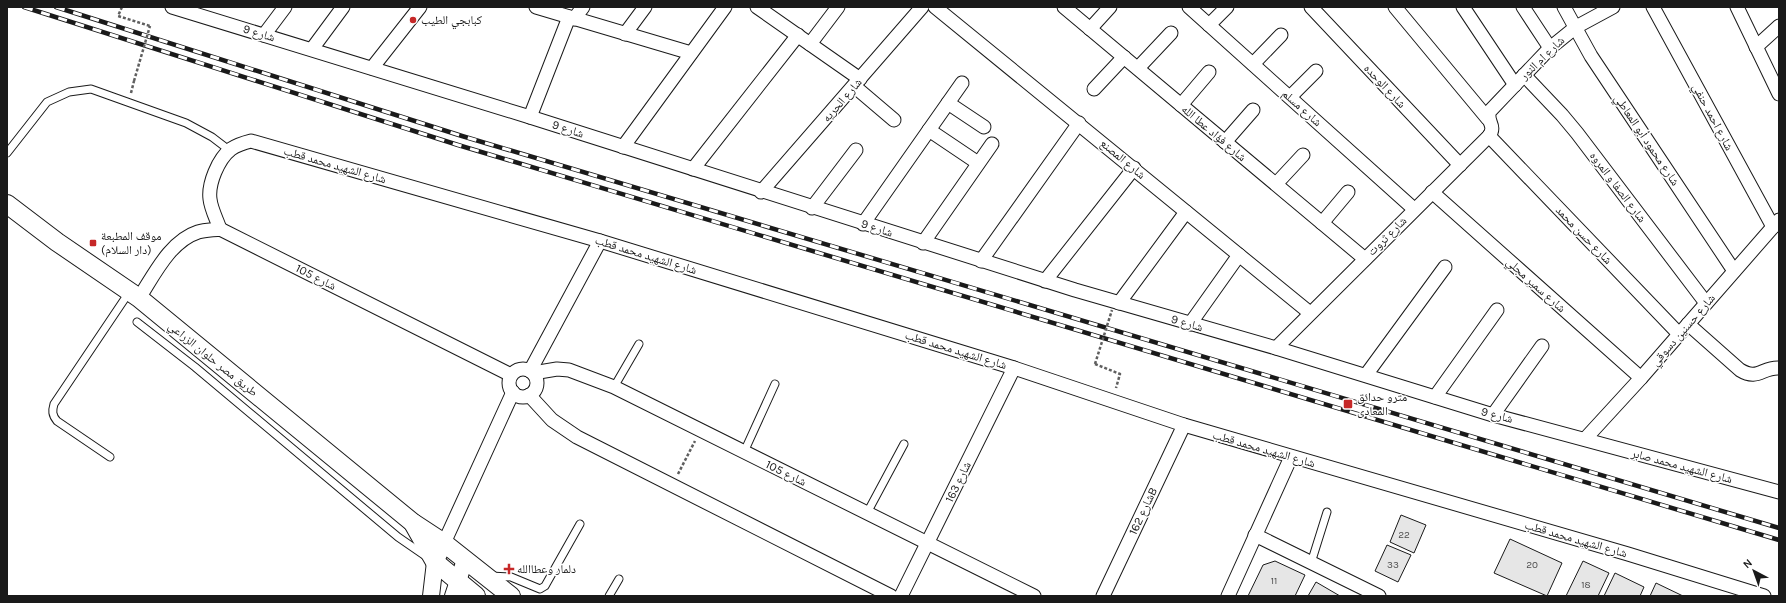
<svg xmlns="http://www.w3.org/2000/svg" width="1786" height="603" font-family="Karla,'Noto Naskh Arabic',sans-serif">
<style>
.building{fill:#e6e6e6;stroke:#1a1a1a}
.lines{fill:none;stroke-linecap:round;stroke-linejoin:round}
.service-casing{stroke:#1a1a1a;stroke-width:9}
.minor-casing{stroke:#1a1a1a;stroke-width:15}
.tertiary-casing{stroke:#1a1a1a;stroke-width:18}
.secondary-casing{stroke:#1a1a1a;stroke-width:20}
.path{stroke:#5f5f5f;stroke-width:2.5;stroke-dasharray:3 2;stroke-linecap:butt}
.service{stroke:#fff;stroke-width:7}
.minor{stroke:#fff;stroke-width:13}
.tertiary{stroke:#fff;stroke-width:16}
.secondary{stroke:#fff;stroke-width:18}
.rail-casing{stroke:#1a1a1a;stroke-width:4.5}
.rail{stroke:#fff;stroke-width:3;stroke-dasharray:9;stroke-linecap:butt}
.path-bridge{stroke:#5f5f5f;stroke-width:2.5;stroke-dasharray:3 2;stroke-linecap:butt}
.poi-dot{fill:#c62828;stroke:#fff;stroke-width:1.5}
.labels{text-anchor:middle;dominant-baseline:central;stroke-width:3;stroke-linejoin:round;paint-order:stroke}
.number-label{font-size:10px;fill:#4d4d4d}
.poi-label{font-size:12px;fill:#1a1a1a;stroke:#fff;text-anchor:start}
.street-label{font-size:12px;fill:#1a1a1a;stroke:#fff}
</style>
<rect width="100%" height="100%" fill="#fff"/>
<g class="building">
<path d="M1401,515L1426,525L1414,553L1390,542Z"/>
<path d="M1510,539L1562,563L1547,596L1494,573Z"/>
<path d="M1387,545L1411,555L1398,582L1375,571Z"/>
<path d="M1275,561L1305,575L1295,596H1248L1263,565Z"/>
<path d="M1583,561L1609,573L1598,596H1566Z"/>
<path d="M1615,573L1644,587L1640,596H1604Z"/>
<path d="M1316,582L1340,596H1308Z"/>
<path d="M1656,583L1683,596H1650Z"/>
</g>
<g class="lines">
<defs>
<g id="service">
<path d="M7,153L47,102L69,92L91,89L186,123L212,137L229,150"/>
<path d="M137,322L195,367L398,537L427,557"/>
<path d="M614,387L639,344"/>
<path d="M744,452L775,384"/>
<path d="M110,457L57,421C52,415 52,411 54,404L130,291"/>
<path d="M867,513L904,444"/>
<path d="M1311,563L1327,512"/>
<path d="M490,576L511,577L540,589L545,586L580,524"/>
<path d="M609,596L619,579"/>
</g>
<g id="minor">
<path d="M172,7L530,117L1075,290L1276,348L1493,415L1779,492"/>
<path d="M536,7L691,53"/>
<path d="M757,7L860,79"/>
<path d="M935,7L1310,313"/>
<path d="M1064,7L1365,259"/>
<path d="M1189,7L1414,209"/>
<path d="M1311,7L1460,165"/>
<path d="M1395,7L1488,119"/>
<path d="M1463,7L1515,85"/>
<path d="M1523,7L1550,48"/>
<path d="M1564,7L1591,56L1734,271"/>
<path d="M1653,7L1773,227"/>
<path d="M1737,7L1779,94"/>
<path d="M574,19L583,7"/>
<path d="M1209,25L1227,7"/>
<path d="M1090,29L1110,7"/>
<path d="M625,34L645,7"/>
<path d="M264,35L285,7"/>
<path d="M810,44L838,7"/>
<path d="M1756,47L1779,26"/>
<path d="M312,49L343,7"/>
<path d="M1253,64L1281,35"/>
<path d="M372,68L420,7"/>
<path d="M1138,68L1171,33"/>
<path d="M1524,75L1562,115L1577,133L1706,303"/>
<path d="M854,86L894,120"/>
<path d="M1094,89L1124,57"/>
<path d="M1290,97L1316,71"/>
<path d="M948,103L984,127"/>
<path d="M1181,105L1209,72"/>
<path d="M530,117L569,17"/>
<path d="M929,130L978,163"/>
<path d="M1489,136L1679,334"/>
<path d="M1225,142L1253,110"/>
<path d="M623,147L725,7"/>
<path d="M693,169L798,35"/>
<path d="M1276,184L1303,155"/>
<path d="M761,192L922,7"/>
<path d="M1432,192L1641,378"/>
<path d="M812,208L856,150"/>
<path d="M1322,223L1348,192"/>
<path d="M863,224L962,83"/>
<path d="M220,229C217,220 211,209 210,199C208,184 218,159 231,149C237,145 243,143 251,141L600,241L1014,368L1184,425L1628,554L1764,596"/>
<path d="M923,243L992,144"/>
<path d="M981,261L1079,123"/>
<path d="M1045,281L1134,168"/>
<path d="M139,298C154,275 170,241 198,232C205,230 213,230 220,229L511,375"/>
<path d="M1119,303L1186,212"/>
<path d="M1190,324L1239,255"/>
<path d="M1688,324L1740,370C1758,381 1762,367 1779,368"/>
<path d="M1276,348L1489,136C1497,125 1485,121 1490,111L1550,48L1576,27L1613,7"/>
<circle cx="523" cy="383" r="14"/>
<path d="M530,371L600,241"/>
<path d="M533,373L557,369L569,370L614,387L1034,596"/>
<path d="M1366,375L1445,267"/>
<path d="M529,395L552,420L577,437L891,596"/>
<path d="M1435,397L1497,310"/>
<path d="M1493,415L1542,346"/>
<path d="M1585,439L1641,378L1779,220"/>
<path d="M1255,535L1379,596"/>
<path d="M444,543L513,392"/>
<path d="M901,596L1014,368"/>
<path d="M1103,596L1184,425"/>
<path d="M1228,596L1291,457"/>
</g>
<g id="tertiary">
<path d="M431,596L435,562L440,552"/>
<path d="M453,596L465,560"/>
</g>
<g id="secondary">
<path d="M7,204L57,242L139,298L412,522L444,543L511,596"/>
<path d="M413,523L435,562L476,596"/>
</g>
</defs>
<use href="#service" class="service-casing"/>
<use href="#minor" class="minor-casing"/>
<use href="#tertiary" class="tertiary-casing"/>
<use href="#secondary" class="secondary-casing"/>
<g class="path">
<path d="M122,7L118,16L150,26"/>
<path d="M131,93L134,81"/>
<path d="M1095,364L1120,374L1116,388"/>
<path d="M678,474L695,441"/>
</g>
<use href="#service" class="service"/>
<use href="#minor" class="minor"/>
<use href="#tertiary" class="tertiary"/>
<use href="#secondary" class="secondary"/>
<defs>
<g id="rail">
<path d="M24,7L458,145L1779,540"/>
<path d="M56,7L462,136L1779,528"/>
</g>
</defs>
<use href="#rail" class="rail-casing"/>
<use href="#rail" class="rail"/>
<g class="path-bridge">
<path d="M134,81L150,26"/>
<path d="M1095,364L1112,310"/>
</g>
</g>
<g class="poi-dot">
<circle cx="413" cy="20" r="4"/>
<rect x="89" y="239" width="8" height="8" rx="2"/>
<rect x="1343" y="399" width="10" height="10" rx="2"/>
<path d="M507 563h4v4h4v4h-4v4h-4v-4h-4v-4h4z"/>
</g>
<g class="labels">
<g class="number-label">
<text x="1404" y="535">22</text>
<text x="1393" y="565">33</text>
<text x="1532" y="565">20</text>
<text x="1274" y="581">11</text>
<text x="1586" y="585">18</text>
</g>
<g class="poi-label">
<text x="421" y="20">كبابجي الطيب</text>
<text x="101" y="236">موقف المطبعة<tspan x="101" dy="14">(دار السلام)</tspan></text>
<text x="1357" y="397">مترو حدائق<tspan x="1357" dy="14">المعادى</tspan></text>
<text x="517" y="569">دلمار وعطاالله</text>
</g>
<g class="street-label">
<text transform="translate(259 33) rotate(17)">شارع 9</text>
<text transform="translate(1542 58) rotate(-44)">شارع ام النور</text>
<text transform="translate(1385 86) rotate(47)">شارع الوحده</text>
<text transform="translate(842 100) rotate(-49)">شارع الحريه</text>
<text transform="translate(1302 108) rotate(42)">شارع مسلم</text>
<text transform="translate(1713 117) rotate(62)">شارع احمد حنفي</text>
<text transform="translate(568 129) rotate(18)">شارع 9</text>
<text transform="translate(1214 133) rotate(40)">شارع فؤاد عطا الله</text>
<text transform="translate(1647 140) rotate(56)">شارع محمود أبو المعاطي</text>
<text transform="translate(1123 159) rotate(40)">شارع المصنع</text>
<text transform="translate(335 165) rotate(16)">شارع الشهيد محمد قطب</text>
<text transform="translate(1618 187) rotate(53)">شارع الصفا و المروه</text>
<text transform="translate(877 228) rotate(18)">شارع 9</text>
<text transform="translate(1584 235) rotate(46)">شارع حسن محمد</text>
<text transform="translate(1387 236) rotate(-45)">شارع ثروت</text>
<text transform="translate(646 255) rotate(17)">شارع الشهيد محمد قطب</text>
<text transform="translate(316 277) rotate(27)">شارع 105</text>
<text transform="translate(1536 285) rotate(42)">شارع سمير مجلي</text>
<text transform="translate(1187 323) rotate(16)">شارع 9</text>
<text transform="translate(1683 330) rotate(-49)">شارع حسنين دسوقي</text>
<text transform="translate(956 350) rotate(17)">شارع الشهيد محمد قطب</text>
<text transform="translate(213 359) rotate(39)">طريق مصر حلوان الزراعي</text>
<text transform="translate(1497 415) rotate(15)">شارع 9</text>
<text transform="translate(1264 449) rotate(16)">شارع الشهيد محمد قطب</text>
<text transform="translate(1682 466) rotate(15)">شارع الشهيد محمد صابر</text>
<text transform="translate(786 473) rotate(26)">شارع 105</text>
<text transform="translate(958 482) rotate(-64)">شارع 163</text>
<text transform="translate(1143 511) rotate(-65)">شارع 162B</text>
<text transform="translate(1576 539) rotate(16)">شارع الشهيد محمد قطب</text>
</g>
</g>
<rect width="1786" height="603" fill="none" stroke="#1a1a1a" stroke-width="16"/>
<g transform="translate(1754 571) rotate(319)" stroke="#ffffff" stroke-width="3" paint-order="stroke">
<path d="M0-3L7 15L0 10L-7 15Z" fill="#1a1a1a"/>
<text y="-6" font-size="11" font-weight="bold" text-anchor="middle" fill="#1a1a1a">N</text>
</g>
</svg>
